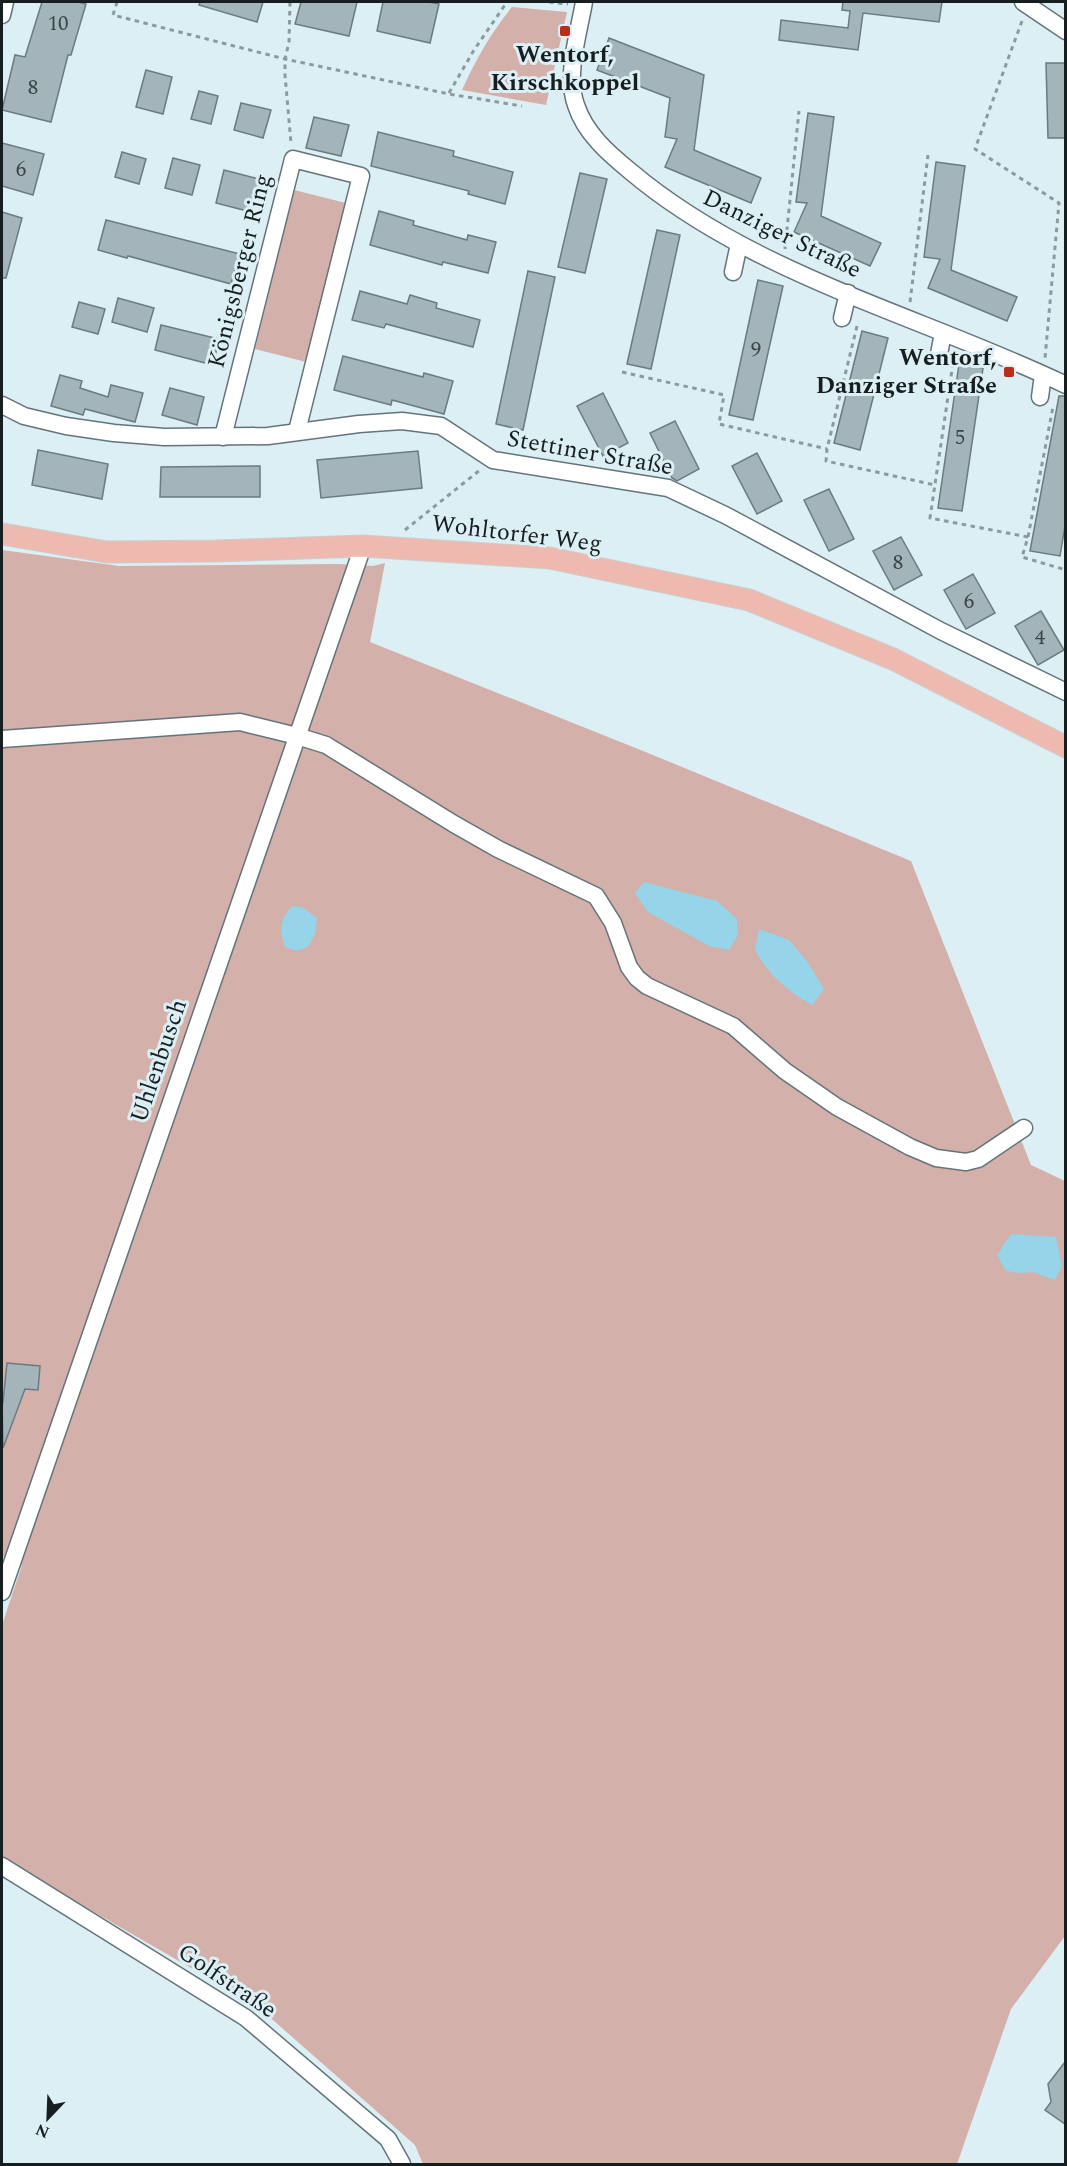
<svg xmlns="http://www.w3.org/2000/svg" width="1067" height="2166" font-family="Spectral,serif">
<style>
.green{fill:#d3b0a9}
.water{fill:#95d4e9}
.building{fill:#a3b5bb;stroke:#6a7b81;stroke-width:1.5}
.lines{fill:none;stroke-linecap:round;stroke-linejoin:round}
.minor-casing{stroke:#63747a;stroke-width:19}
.major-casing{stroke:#cccece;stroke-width:23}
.path{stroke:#8c9a9e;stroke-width:3;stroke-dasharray:4.5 4.5;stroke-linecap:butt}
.minor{stroke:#fff;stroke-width:16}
.major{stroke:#eeb9ae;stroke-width:21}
.poi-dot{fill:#ba2e17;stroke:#dceff5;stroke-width:2}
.labels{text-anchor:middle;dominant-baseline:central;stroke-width:6;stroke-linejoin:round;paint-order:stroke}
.number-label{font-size:21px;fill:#3a4447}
.poi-label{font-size:24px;font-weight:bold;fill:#171e20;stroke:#dceff5}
.street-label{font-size:24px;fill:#171e20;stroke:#dceff5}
</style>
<rect width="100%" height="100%" fill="#dceff5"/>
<g class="green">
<path d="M512,7L567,12L546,105L462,90C476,59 491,33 512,7Z"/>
<path d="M294,190L346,203L306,362L255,349Z"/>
<path d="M2,550L119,566L338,564L373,566L385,563L370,642L648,753L911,861L1031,1165L1065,1181V1936L1011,2009L957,2164H423L415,2145L257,2006L2,1859V1625L22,1565L2,1556Z"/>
</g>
<g class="water">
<path d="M644,882L717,901L737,919L738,935L729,950L709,946L648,912L635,893Z"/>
<path d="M292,906L302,907L317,918L315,934L308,947L297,951L285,947C279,929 279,921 292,906Z"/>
<path d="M759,929L789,940L807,961L824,989L812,1005C788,992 767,973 755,950Z"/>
<path d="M1011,1234L1056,1237L1062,1266L1055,1280L1033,1272L1020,1273L1006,1271L997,1255Z"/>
</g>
<g class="building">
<path d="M42,2H78L86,4L71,55H68L51,122L2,110L15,55L25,57Z"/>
<path d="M200,2H263L257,22L199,5Z"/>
<path d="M301,2H357L349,36L295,24Z"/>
<path d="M383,2H429L439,4L430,43L377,31Z"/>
<path d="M843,2H942L939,22L863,13L858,50L779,40L781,20L848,28L850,11L842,10Z"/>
<path d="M609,38L704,75L694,150L761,178L751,203L665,167L677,139L665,137L670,98L597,70Z"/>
<path d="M1046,63H1065V138H1048Z"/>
<path d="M146,70L172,77L163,114L136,107Z"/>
<path d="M199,91L218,96L211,124L191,119Z"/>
<path d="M241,103L271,110L263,138L234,130Z"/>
<path d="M808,113L834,117L821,216L881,243L870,266L794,232L807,203L796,202Z"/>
<path d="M314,117L349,125L341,156L306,148Z"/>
<path d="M378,132L454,151L453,156L513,172L505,204L468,194L469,191L371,166Z"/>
<path d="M2,143L44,154L33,195L2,186Z"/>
<path d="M122,152L146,159L139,184L115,177Z"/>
<path d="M173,158L200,165L192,195L165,188Z"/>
<path d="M936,162L965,166L951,270L1017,297L1007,321L928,288L940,259L924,257Z"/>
<path d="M224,170L259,179L251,212L216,203Z"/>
<path d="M580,173L607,179L585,273L558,267Z"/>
<path d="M379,211L414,221L413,225L467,240L468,235L496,242L488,273L443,262L442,265L370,245Z"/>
<path d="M2,212L22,218L6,278H2Z"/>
<path d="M106,220L240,254L231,284L128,256L127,258L98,250Z"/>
<path d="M657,230L680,235L651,369L627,364Z"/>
<path d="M528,271L555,277L523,430L496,424Z"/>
<path d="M758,280L783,286L753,420L729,415Z"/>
<path d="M360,291L407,304L410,295L437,303L436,308L480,320L473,347L386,324L384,328L352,320Z"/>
<path d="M118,298L154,308L147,332L112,322Z"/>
<path d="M79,302L105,309L98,334L72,327Z"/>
<path d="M161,325L219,339L213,365L155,350Z"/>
<path d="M862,331L888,338L860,450L834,443Z"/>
<path d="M343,356L423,377L424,373L453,381L444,414L392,400L391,405L334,390Z"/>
<path d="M959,364L983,368L962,511L938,508Z"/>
<path d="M60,375L82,381L80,388L108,397L111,385L143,393L135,422L85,409L83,415L51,406Z"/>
<path d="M170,388L204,397L197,425L162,415Z"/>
<path d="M603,393L628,443L603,456L577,406Z"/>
<path d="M1059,396H1065V526L1060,556L1030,551Z"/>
<path d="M675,421L699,469L677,481L672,478L650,433Z"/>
<path d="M38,450L108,464L102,499L32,485Z"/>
<path d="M418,451L422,488L321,498L317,460Z"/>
<path d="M757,453L782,501L757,514L732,466Z"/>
<path d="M260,466V497H160L161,467Z"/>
<path d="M829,489L854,539L829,551L804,500Z"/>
<path d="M901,537L922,575L894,590L873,551Z"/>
<path d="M973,574L995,613L966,629L944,590Z"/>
<path d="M1041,611L1064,650L1038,665L1015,626Z"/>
<path d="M7,1363L40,1366L38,1390L25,1389L3,1448L2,1401L3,1402Z"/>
<path d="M1065,2062V2124L1045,2110L1051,2102L1048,2084Z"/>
</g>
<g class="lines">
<defs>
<g id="minor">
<path d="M584,2C579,32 565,75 576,105C585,133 608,153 630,171C753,275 922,316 1066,385"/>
<path d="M1023,2L1066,31"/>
<path d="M2,15L5,2"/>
<path d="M733,272L739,244"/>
<path d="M842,318L848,293"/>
<path d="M939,354L943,333"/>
<path d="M1040,397L1043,375"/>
<path d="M2,405L24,416L66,426L114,433L164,437L268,436L359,424L402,421L441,426L493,460L668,488L725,515L941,631L1066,692"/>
<path d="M223,437L293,159L361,176L297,431"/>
<path d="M2,739L240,722L297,736L326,745L454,824L498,849L596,896L613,923L629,967L637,978L647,986L733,1026L785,1071L837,1107L910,1147L936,1158L966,1162L978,1159L1024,1128"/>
<path d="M2,1592L363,546"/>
<path d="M2,1866L246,2018L388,2139L402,2164"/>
</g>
<path id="major" d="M2,534L107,552L216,551L363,546L550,558L749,600L893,659L1066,747"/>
</defs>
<use href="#minor" class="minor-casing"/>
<use href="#major" class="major-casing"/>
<g class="path">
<path d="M117,2L113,15L285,59L449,94L522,106"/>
<path d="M290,2L289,42L285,59V75L291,143"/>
<path d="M549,2L568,4"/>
<path d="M1022,21L975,149L1059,203L1045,358"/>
<path d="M449,93L474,50L507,2"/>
<path d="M785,249L799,111"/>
<path d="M910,302L928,155"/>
<path d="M857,326L827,449L826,461L935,485"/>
<path d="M953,363L930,518L1028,537L1022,557L1066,570"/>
<path d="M622,372L724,395L719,424L827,449"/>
<path d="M405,530L480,470"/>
<path d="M1028,537L1053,407"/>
</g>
<use href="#minor" class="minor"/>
<use href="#major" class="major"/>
</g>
<g class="poi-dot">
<rect x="559" y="25" width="12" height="12" rx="3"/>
<rect x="1003" y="366" width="12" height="12" rx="3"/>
</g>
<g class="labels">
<g class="number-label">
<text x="58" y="24">10</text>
<text x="33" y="88">8</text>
<text x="21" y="170">6</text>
<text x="756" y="350">9</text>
<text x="960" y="438">5</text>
<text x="898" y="563">8</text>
<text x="969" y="602">6</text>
<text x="1040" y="638">4</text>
</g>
<g class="poi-label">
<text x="565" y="55">Wentorf,<tspan x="565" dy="28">Kirschkoppel</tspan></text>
<text x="997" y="358" text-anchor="end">Wentorf,<tspan x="997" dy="28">Danziger Straße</tspan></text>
</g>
<g class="street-label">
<text transform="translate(782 234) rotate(26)">Danziger Straße</text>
<text transform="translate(240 271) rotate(-76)">Königsberger Ring</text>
<text transform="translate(590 453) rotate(10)">Stettiner Straße</text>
<text transform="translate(517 534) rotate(7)">Wohltorfer Weg</text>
<text transform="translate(159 1061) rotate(-71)">Uhlenbusch</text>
<text transform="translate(227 1981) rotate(34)">Golfstraße</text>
</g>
</g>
<rect width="1067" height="2166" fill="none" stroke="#171e20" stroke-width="6"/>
<g transform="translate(48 2118) rotate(203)" stroke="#dceff5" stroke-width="4.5" paint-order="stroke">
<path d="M0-4.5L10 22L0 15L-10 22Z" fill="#171e20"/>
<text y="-9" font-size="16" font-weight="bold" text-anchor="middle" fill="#171e20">N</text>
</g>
</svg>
